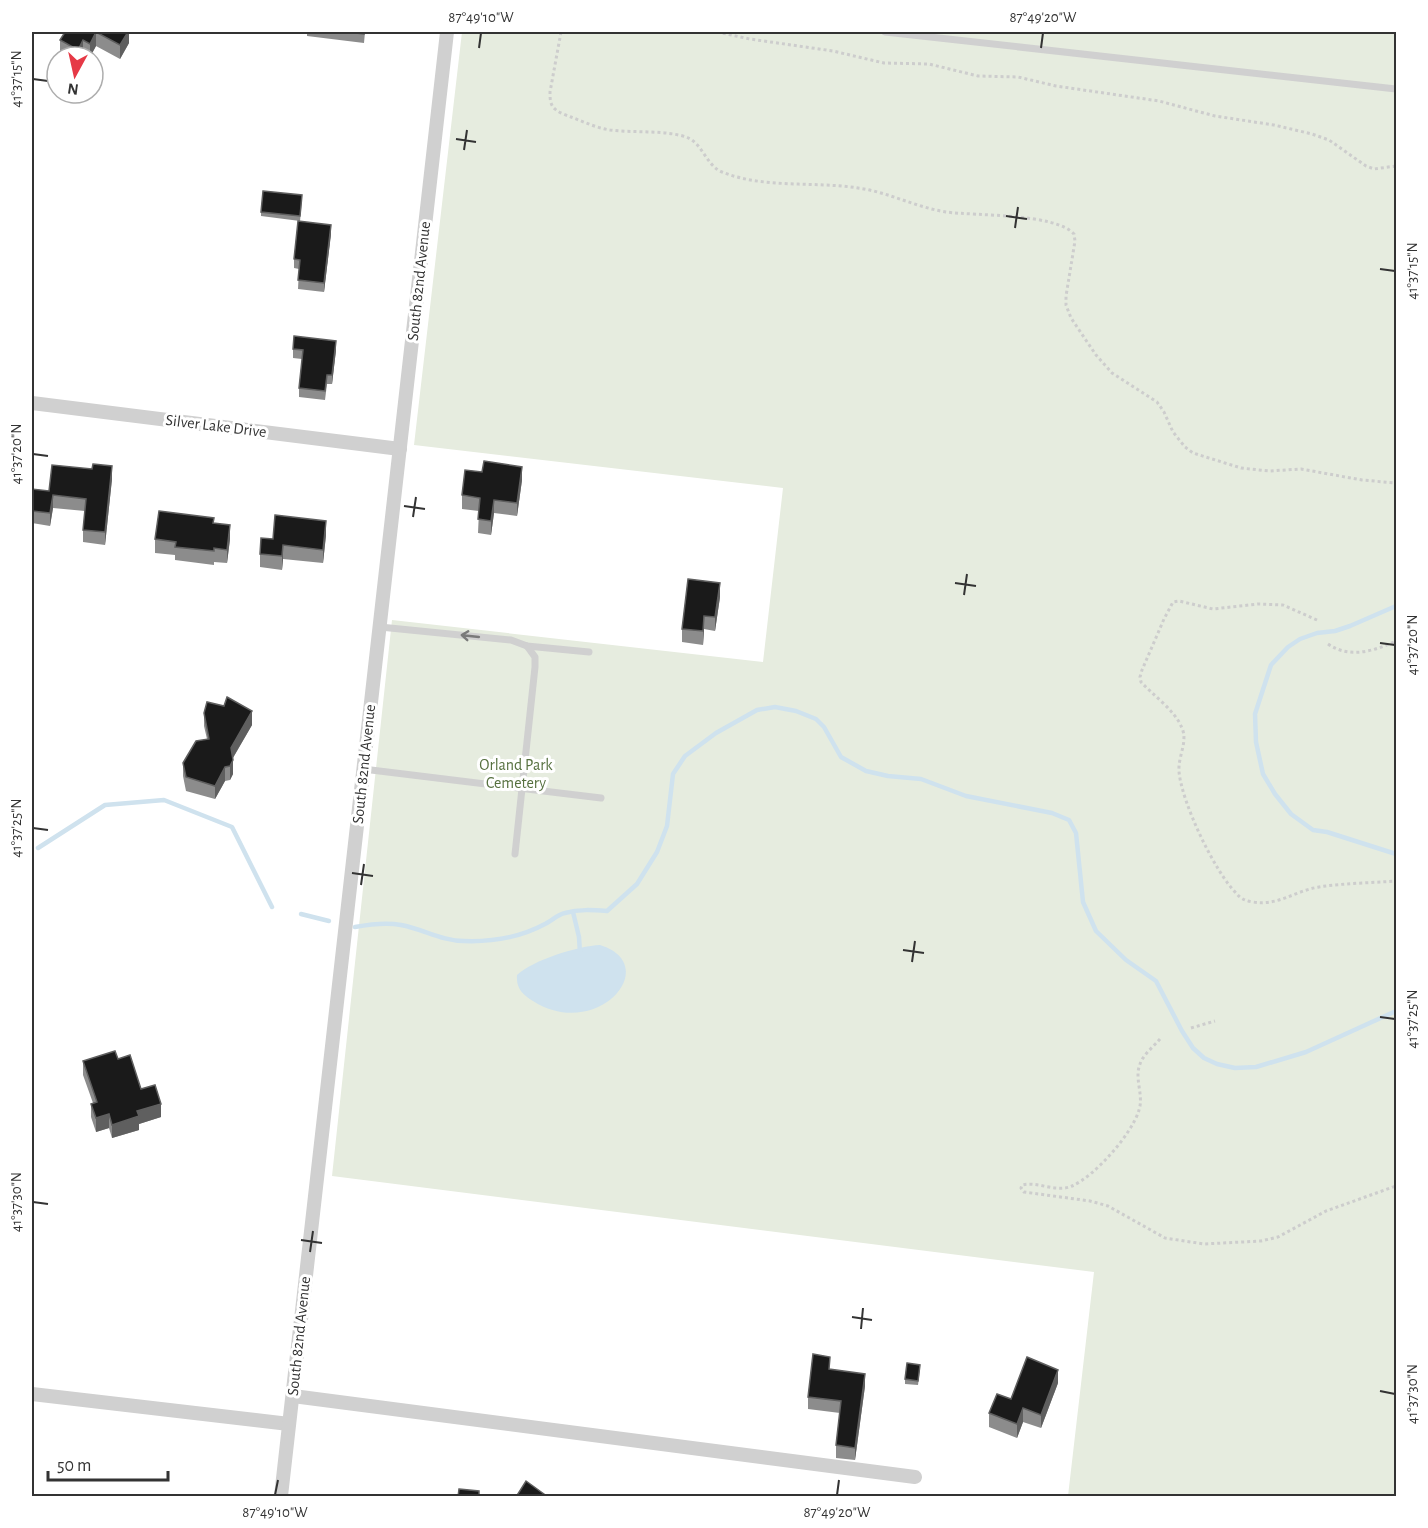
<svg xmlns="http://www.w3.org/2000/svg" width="1428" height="1528" font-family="'Alegreya Sans',sans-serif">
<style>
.green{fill:#e6ecdf}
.water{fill:#cfe2ee}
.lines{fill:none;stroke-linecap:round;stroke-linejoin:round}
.stream{stroke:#cfe2ee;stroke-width:4.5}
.path{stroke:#cdcdcd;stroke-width:3;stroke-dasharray:3 3;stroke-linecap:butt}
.service{stroke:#d0d0d0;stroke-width:7}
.minor{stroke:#d0d0d0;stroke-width:14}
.wall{fill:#8c8c8c}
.shaded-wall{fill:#5f5f5f}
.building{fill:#1a1a1a;stroke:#5f5f5f;stroke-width:1.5}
.oneway{stroke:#7a7a7a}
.ticks{fill:none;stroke:#333;stroke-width:2}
.labels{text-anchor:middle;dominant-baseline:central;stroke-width:6;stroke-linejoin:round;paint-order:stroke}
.street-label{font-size:16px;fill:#333;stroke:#fff}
.park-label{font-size:16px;fill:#56703f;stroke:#fff}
.neatline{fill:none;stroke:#333;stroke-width:2}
.ticks-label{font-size:15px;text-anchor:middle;fill:#333}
</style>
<rect width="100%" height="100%" fill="#fff"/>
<path class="green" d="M462,32H1396V1496H1068L1094,1272L332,1176L392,620L763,662L783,488L414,445Z"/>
<path class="water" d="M600,945C664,965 597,1042 533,1001C522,994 516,988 517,975C533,960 578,946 600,945Z"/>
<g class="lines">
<g class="stream">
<path d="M1396,606L1350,626L1335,631L1317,633L1300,639L1288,647L1271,665L1255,714L1256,742L1263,774L1275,794L1291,814L1313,830L1327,832L1396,854"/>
<path d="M38,848L105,805L164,800L232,827L272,907"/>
<path d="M573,912L579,937L580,953"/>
<path d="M301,914L329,921"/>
<path d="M355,927C371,924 386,922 401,925C423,929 442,941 464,941C491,942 521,937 545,924C552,921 558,914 565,913C579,909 593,910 607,911L637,884L657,852L667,826L673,774L685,756L716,733L757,710L775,707L796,711L816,719L824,727L841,757L866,771L888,776L921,779L966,796L1052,813L1069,820L1076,833L1083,902L1096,931L1126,960L1156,981L1182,1031L1193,1048L1204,1058L1217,1064L1235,1068L1256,1067L1306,1052L1396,1011"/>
</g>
<g class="path">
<path d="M561,32L550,92C550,98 550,105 555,109C559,113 566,115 571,117C584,122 597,128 610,130C634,133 659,130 683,136C703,141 705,165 722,172C764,189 814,181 858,188C888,192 915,207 946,212C976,216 1055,213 1074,234L1075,241L1066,296V305L1071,318L1096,355L1112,373L1157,402L1164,412L1173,432L1185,447L1193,453L1241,468L1269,471L1301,469L1362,480L1396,483"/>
<path d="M717,32L750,39L833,51L884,63L929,64L978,76L1018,77L1056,86L1159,101L1215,116L1274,125L1312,134L1329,140L1366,166L1374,169L1396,166"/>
<path d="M1317,620L1283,605L1258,604L1213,609L1179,601L1173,602L1164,619L1142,670L1140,677L1141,682C1152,694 1175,711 1181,726C1189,741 1178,755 1179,771C1181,801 1215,873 1237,894C1241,899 1246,901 1253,902C1279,906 1294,891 1319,887C1344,883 1371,883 1396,881"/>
<path d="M1328,644C1350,659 1374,651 1396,641"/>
<path d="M1191,1028L1215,1021"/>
<path d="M1160,1039C1153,1047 1143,1055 1140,1064C1134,1079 1144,1095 1139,1110C1132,1134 1095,1176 1072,1186C1056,1193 1038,1181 1022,1185L1021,1188L1024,1192L1090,1201L1108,1206L1165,1238L1204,1244L1261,1241L1278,1237L1326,1211L1396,1186"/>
</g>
<g class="service">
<path d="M885,32L1396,89"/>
<path d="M380,627L511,640L527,646L589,652"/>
<path d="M363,769L601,798"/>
<path d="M515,854L535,667V657L527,646"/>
</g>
<g class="minor">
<path d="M32,403L400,449"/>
<path d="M32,1394L289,1424"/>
<path d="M293,1396L915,1477"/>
<path d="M281,1496L447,32"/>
</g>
</g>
<g class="wall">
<path d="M65,32H129V43L120,59L96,46L90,57L83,53L81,57H67L60,54V40Z"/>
<path d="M307,32H365L364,43L307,36Z"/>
<path d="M302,200L300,221L261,216V212Z"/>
<path d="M331,234L324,292L298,289L299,269L294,268V259Z"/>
<path d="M293,349L336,350L332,384H327L325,400L299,397V388L302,359L293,358Z"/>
<path d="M112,479L105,545L83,542V530L85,511L53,508L50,526L32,523V489L49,491Z"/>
<path d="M522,480L517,516L494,513L491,535L478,533L479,511L462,509V495Z"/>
<path d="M214,523L230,539L227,563L214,562V565L175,560V555L155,553V539Z"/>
<path d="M326,535L323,563L283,559L282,570L260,567V554L273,539Z"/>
<path d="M720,597L715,631L704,629L703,645L682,642V629Z"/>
<path d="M204,713L252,725L233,758V774L230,780L225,781L215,799L186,791L183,776V763L207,739L204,726Z"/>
<path d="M118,1059L141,1089L161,1117L139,1124V1130L112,1138L109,1128L96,1132L91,1117V1104L93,1103L83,1075V1061Z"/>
<path d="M920,1369L918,1385L905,1384V1379Z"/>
<path d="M830,1370L865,1386L855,1460L836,1458V1445L840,1413L808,1409V1397Z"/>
<path d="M1058,1383L1041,1428L1023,1422L1017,1438L989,1427V1413L1011,1399Z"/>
</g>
<g class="shaded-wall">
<path d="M96,32V46L90,57V44Z"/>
<path d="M128,32H129V43L120,59V45Z"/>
<path d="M83,40V53L81,57H78V50Z"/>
<path d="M331,225V234L324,292V283Z"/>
<path d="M336,341V350L332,384V375Z"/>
<path d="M112,466V479L105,545V532Z"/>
<path d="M522,467V480L517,516V503Z"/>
<path d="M53,495V508L50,526V513Z"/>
<path d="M494,500V513L491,535V521Z"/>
<path d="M326,521V535L323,563V550Z"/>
<path d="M230,525V539L227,563V550Z"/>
<path d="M283,545V559L282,570V556Z"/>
<path d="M720,583V597L715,631V617Z"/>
<path d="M704,616V629L703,645V631Z"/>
<path d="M252,711V725L231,761V748Z"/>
<path d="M233,760V774L230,780V766Z"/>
<path d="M225,767V781L215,799V786Z"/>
<path d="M161,1104V1117L139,1124V1130L112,1138V1125L137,1111Z"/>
<path d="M109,1114V1128L96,1132V1118Z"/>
<path d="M1058,1370V1383L1041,1428V1415Z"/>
<path d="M865,1374V1386L855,1460V1448Z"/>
<path d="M1023,1408V1422L1017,1438V1424Z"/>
</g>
<g class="building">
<path d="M65,32H128L120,45L96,32L90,44L83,40L78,50L60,40Z"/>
<path d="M346,32H364V34Z"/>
<path d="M263,191L302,195L300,216L261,212Z"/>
<path d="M298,221L331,225L324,283L298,280L300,260L294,259Z"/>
<path d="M294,336L336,341L332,375H327L325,391L299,388L303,350L293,349Z"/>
<path d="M484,461L522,467L517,503L494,500L491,521L478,519L480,498L462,495L465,470L482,472Z"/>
<path d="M93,464L112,466L105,532L83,530L86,499L53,495L50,513L32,511V489L49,491L52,465L92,469Z"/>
<path d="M159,511L214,518L213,523L230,525L227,550L214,548V551L175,547L176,542L155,539Z"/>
<path d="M275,515L326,521L323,550L283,545L282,556L260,554L261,538L273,539Z"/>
<path d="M688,579L720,583L715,617L704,616L703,631L682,629Z"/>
<path d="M227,697L252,711L231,748L233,760L230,766L225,767L215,786L186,777L183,763L196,741L209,739L204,713L207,702L224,706Z"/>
<path d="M115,1051L118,1059L130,1055L141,1089L155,1085L161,1104L137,1111L139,1116L112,1125L109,1114L96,1118L91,1104L97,1102L83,1061Z"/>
<path d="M813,1354L830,1357L829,1369L865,1374L855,1448L836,1445L841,1401L808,1397Z"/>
<path d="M1027,1357L1058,1370L1041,1415L1023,1408L1017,1424L989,1413L997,1394L1011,1399Z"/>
<path d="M907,1363L920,1365L918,1381L905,1379Z"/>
<path d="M526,1481L548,1497H516Z"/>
<path d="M459,1489L479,1491V1497H458Z"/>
</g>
<defs><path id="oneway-shaft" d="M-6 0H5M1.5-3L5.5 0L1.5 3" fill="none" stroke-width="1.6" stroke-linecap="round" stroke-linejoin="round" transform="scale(1.5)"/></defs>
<use class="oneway" href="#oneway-shaft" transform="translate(470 636) rotate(-174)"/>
<path class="ticks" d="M479,48L481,33M1041,48L1043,33M33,79L48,81M456,139L476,142M464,150L467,130M1006,216L1027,219M1015,228L1018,207M1380,269L1395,271M33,454L48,456M404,506L425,509M413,517L416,497M955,583L976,586M964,595L967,574M1380,643L1395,645M33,828L48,830M352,873L373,876M361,885L364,864M903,950L924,953M912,962L915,941M1380,1017L1395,1019M33,1202L48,1204M301,1240L322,1243M310,1252L313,1231M852,1317L872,1320M861,1329L863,1308M1380,1391L1395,1394M275,1495L278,1480M837,1495L839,1480"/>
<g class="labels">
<g class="street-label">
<text transform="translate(419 281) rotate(-84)">South 82nd Avenue</text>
<text transform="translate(216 426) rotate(7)">Silver Lake Drive</text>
<text transform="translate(364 764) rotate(-84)">South 82nd Avenue</text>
<text transform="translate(299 1336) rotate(-84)">South 82nd Avenue</text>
</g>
<g class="park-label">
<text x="516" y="765">Orland Park<tspan x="516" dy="18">Cemetery</tspan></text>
</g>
</g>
<rect width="1428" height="1528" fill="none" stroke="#ffffff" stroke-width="66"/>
<g transform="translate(75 75) rotate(188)"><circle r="28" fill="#ffffff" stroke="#adadad" stroke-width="1.5"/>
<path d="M0-4.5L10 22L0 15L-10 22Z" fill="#e63946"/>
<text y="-9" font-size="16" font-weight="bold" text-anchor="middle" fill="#333333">N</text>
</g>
<path d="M48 1471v9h120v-9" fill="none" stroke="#333333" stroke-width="3"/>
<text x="57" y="1471" font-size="18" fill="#333333" stroke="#ffffff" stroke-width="4.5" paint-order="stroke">50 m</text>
<rect x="33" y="33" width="1362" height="1462" class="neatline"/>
<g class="ticks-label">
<text x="481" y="22">87°49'10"W</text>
<text x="1043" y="22">87°49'20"W</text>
<text transform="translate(16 79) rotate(-90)" y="5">41°37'15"N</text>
<text transform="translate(1412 271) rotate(-90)" y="5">41°37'15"N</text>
<text transform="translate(16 454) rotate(-90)" y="5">41°37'20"N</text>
<text transform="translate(1412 645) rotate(-90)" y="5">41°37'20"N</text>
<text transform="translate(16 828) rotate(-90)" y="5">41°37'25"N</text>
<text transform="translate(1412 1019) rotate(-90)" y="5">41°37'25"N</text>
<text transform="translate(16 1202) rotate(-90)" y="5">41°37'30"N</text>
<text transform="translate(1412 1394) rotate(-90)" y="5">41°37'30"N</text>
<text x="275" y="1517">87°49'10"W</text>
<text x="837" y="1517">87°49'20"W</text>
</g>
</svg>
